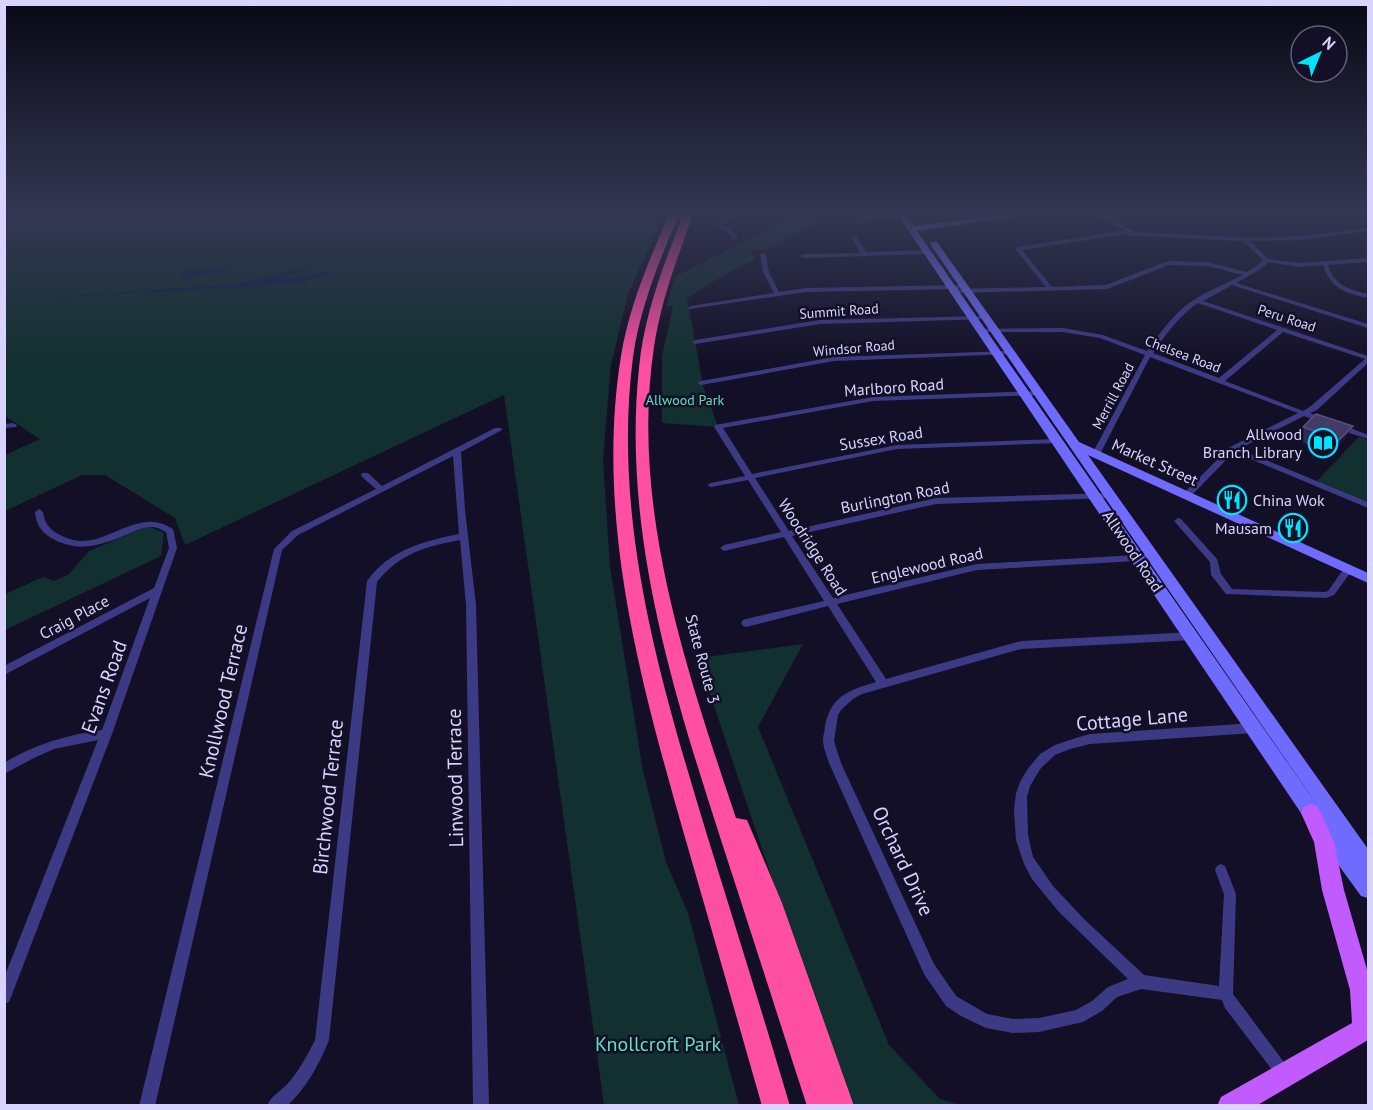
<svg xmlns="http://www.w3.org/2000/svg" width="1373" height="1110" font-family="'PT Sans',sans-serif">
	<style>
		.green { fill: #12302f }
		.water { fill: #0c2248 }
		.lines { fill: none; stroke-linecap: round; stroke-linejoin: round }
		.street { fill: #3d3a85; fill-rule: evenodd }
		.secondary { fill: #6f6bff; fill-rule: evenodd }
		.primary { fill: #c25bff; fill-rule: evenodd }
		.highway { fill: #ff4fa3; fill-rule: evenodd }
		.wall { fill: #312854 }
		.shaded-wall { fill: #1d163a }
		.building { fill: #433a66; stroke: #5a527e; stroke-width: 1.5 }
		.labels { text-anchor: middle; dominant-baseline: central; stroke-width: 5; stroke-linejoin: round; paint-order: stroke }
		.far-street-label { font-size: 14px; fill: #d9d4ff; stroke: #130f26 }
		.far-park-label { font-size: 14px; fill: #5fe0c0; stroke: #130f26 }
		.street-label { font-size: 16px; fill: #d9d4ff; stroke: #130f26 }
		.poi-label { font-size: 16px; fill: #d9d4ff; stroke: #130f26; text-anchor: end }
		.near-street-label { font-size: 20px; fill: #d9d4ff; stroke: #130f26 }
		.near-park-label { font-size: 20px; fill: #5fe0c0; stroke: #130f26 }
	</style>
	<rect width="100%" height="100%" fill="#130f26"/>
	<g class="green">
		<polygon points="5,212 665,212 628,294 611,365 603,459 610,567 643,771 666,862 688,913 739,1105 604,1105 504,395 185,545 175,518 105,475 82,475 5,511 5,455 40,439 5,416"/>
		<polygon points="803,212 838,212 767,250 757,249 750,252 756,259 724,275 687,298 703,385 718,427 662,423 662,356 673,306 666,306 676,276"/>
		<polygon points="1359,437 1368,440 1368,502 1317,481"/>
		<polygon points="148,526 164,533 161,556 5,630 5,594 43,577 54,581 69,574 89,551"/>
		<polygon points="803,644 758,727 889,1045 940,1099 959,1105 852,1105 794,944 698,658"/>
	</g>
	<g class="water">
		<path d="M221 267 230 269C220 277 212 272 201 275 192 277 187 282 179 276L187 270 204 271Z"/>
		<polygon points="303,267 309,269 279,279 295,278 328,271 331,274 303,282 267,286 13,300 237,284"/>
	</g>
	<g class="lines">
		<g class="street">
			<polygon points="736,212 743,212 723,224 737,235 737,238 734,240 731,238 731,236 717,224"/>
			<path d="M1092 212H1099L1135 232 1255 238 1301 236 1368 228V231L1301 240 1250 241 1268 259 1299 263 1368 258V262L1328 265C1336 287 1347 288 1368 294V298C1345 293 1331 289 1323 265L1299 267 1269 262 1259 270 1236 283 1368 324V328L1232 285 1203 301 1368 356V363L1317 410 1310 413 1327 419V423H1321L1304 416 1239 449 1368 502V508L1234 452 1190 497H1184L1183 495 1184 493 1230 447 1298 413 1150 357 1100 454 1096 456H1093L1092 454 1145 355 1100 338 1063 332H981L979 331V329L1063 328 1103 335 1147 351C1158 336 1169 320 1184 307 1201 293 1223 285 1243 275L1208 266 1169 265 1107 289 955 293 952 291 955 289 1046 287 1015 249 1018 247 1120 231 1128 232ZM1120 235 1243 241 1262 259 1263 261 1247 272 1208 262 1168 261 1106 285 1052 287 1022 250ZM1198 303 1277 330 1219 378 1153 353C1166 334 1179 316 1198 303ZM1283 332 1365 359 1311 406 1303 411 1225 381Z"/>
			<polygon points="903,215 905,216 905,218 868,220 858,224 855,222 867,216"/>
			<polygon points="855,236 858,238 866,252 928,250 931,252 928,254 803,258 800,256 803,254 860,253 852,238"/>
			<polygon points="763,253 766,255 769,272 779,292 806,288 958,285 961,287 958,289 806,292 689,309 688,308 691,306 774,293 763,272 760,255"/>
			<polygon points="985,316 988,318 987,319 820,324 695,344 692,342 695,340 820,320"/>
			<polygon points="1010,351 1013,353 1012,354 834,361 701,385 697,383 701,381 834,357"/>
			<path d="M1039 391H1042V395L873 401 723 428 752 474 897 445 1057 439 1061 441 1057 443 897 449 755 478 789 531 936 498 1114 493 1115 495 1114 497 1111 498 936 504 792 536 833 598 977 564 1155 554 1160 557 1155 560 977 570 837 604 886 679 1021 641 1192 632 1196 633 1197 636 1196 639 1192 640 1021 649 862 694 853 699 841 710 838 715 834 741 841 763 934 964 956 996 987 1014 1013 1019 1039 1018 1076 1010 1092 1001 1108 987 1128 979 1058 911 1032 879 1024 864 1016 840 1014 810 1016 793 1021 780 1027 770 1040 754 1055 745 1079 737 1090 734 1254 723 1258 725 1260 728 1258 731 1254 733 1090 744 1070 749 1055 755 1041 768 1030 786 1027 797 1028 835 1033 857 1053 886 1084 919 1144 975 1219 986 1224 894 1215 870 1217 866 1221 864 1225 866 1236 894 1233 994 1289 1069 1292 1074 1289 1079 1284 1082 1279 1079 1225 1008 1222 1000 1141 989 1117 997 1102 1011 1083 1022 1039 1032 1013 1033 986 1028 961 1016 946 1006 924 974 829 763C827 756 823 747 823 740 823 735 825 730 825 726 831 696 849 690 876 682L828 606 746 627 743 626 741 623 743 620 746 619 824 601 784 537 724 551 720 548 724 545 781 532 748 480 711 487 707 485 711 483 745 476 714 427 715 425 873 397Z"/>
			<polygon points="13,423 17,425 16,427 4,428 4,424"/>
			<polygon points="1337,425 1343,425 1368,435 1368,439 1337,429"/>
			<path d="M495 428H501L502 430 461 452 465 510 476 605 489 1106H473L466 605 460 540C426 546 399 554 377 582L329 1040C319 1065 307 1087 287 1106H267C270 1096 283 1090 290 1081 300 1069 308 1054 315 1040L367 581C389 550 424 541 459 534L453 456 298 535 282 550 155 1106H139L274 549 292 531 376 489 362 477 361 475 362 473H368L382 486Z"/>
			<path d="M39 509 43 512C45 525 51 531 62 536 93 552 116 525 147 522 157 521 164 524 173 529L177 548 112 734 11 997 9 1002 4 1004V978L98 740 54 749 34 758 4 774V763C35 744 67 735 102 730L150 598 4 675V666L154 588 169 548 166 532C163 531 161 529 158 528 149 525 139 529 131 533 105 543 83 554 55 540 43 534 36 526 35 512Z"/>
			<polygon points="1178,518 1181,519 1217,559 1221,574 1232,589 1325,592 1328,591 1345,567 1351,567 1353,569 1334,595 1326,598 1226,594 1211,575 1210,562 1174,521"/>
		</g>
		<polygon class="secondary" points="896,212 904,212 914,226 1024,212 1045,212 917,231 1324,815 930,244 931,242 937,242 1079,442 1368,573 1368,583 1088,455 1368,849 1368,898 1361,896 1305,819"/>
		<polygon class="primary" points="1311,804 1318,807 1334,842 1344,890 1368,973 1368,1040 1256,1106 1217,1106 1221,1097 1352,1023 1350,990 1322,890 1314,842 1301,813 1304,807"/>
		<g class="highway">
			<path d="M670 212H680C660 259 640 307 633 357 612 521 660 680 707 835 735 925 763 1015 790 1106H762C736 1015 710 924 684 834 640 680 595 518 621 356 629 306 650 258 670 212Z"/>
			<path d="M684 212H694C678 256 661 300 654 347 630 506 686 669 736 818L747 820 782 903 854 1106H807C778 1017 750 929 721 840 672 688 622 530 639 368 644 313 665 262 684 212Z"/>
		</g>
	</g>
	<polygon class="wall" points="1303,427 1345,439 1329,455 1319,451 1320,449 1296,440"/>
	<polygon class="shaded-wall" points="1353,426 1345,439 1329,455 1337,442"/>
	<polygon class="building" points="1316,414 1353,426 1337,442 1326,438 1328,436 1303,427"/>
	<linearGradient id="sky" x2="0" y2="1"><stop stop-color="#0a0815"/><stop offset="0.58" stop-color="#333752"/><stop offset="1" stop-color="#333752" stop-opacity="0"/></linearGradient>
	<rect width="1373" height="367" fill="url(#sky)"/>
	<defs>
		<g id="library-ring" transform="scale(1.5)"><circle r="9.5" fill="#130f26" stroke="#00e5ff" stroke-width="1.5"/><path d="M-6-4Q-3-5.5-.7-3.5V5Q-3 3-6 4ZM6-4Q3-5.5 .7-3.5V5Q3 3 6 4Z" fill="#00e5ff"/></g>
		<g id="restaurant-ring" transform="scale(1.5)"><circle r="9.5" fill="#130f26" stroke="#00e5ff" stroke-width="1.5"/><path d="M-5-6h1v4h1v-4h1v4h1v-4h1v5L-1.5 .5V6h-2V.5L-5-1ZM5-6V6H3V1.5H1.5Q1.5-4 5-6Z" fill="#00e5ff"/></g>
	</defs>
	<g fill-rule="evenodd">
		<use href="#library-ring" x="1323" y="443"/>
		<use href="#restaurant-ring" x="1232" y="500"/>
		<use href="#restaurant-ring" x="1293" y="528"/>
	</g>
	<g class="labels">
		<g class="far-street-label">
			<text transform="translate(839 311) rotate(-4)">Summit Road</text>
			<text transform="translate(1287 318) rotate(18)">Peru Road</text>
			<text transform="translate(854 348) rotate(-5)">Windsor Road</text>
			<text transform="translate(1183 354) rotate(21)">Chelsea Road</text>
			<text transform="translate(1113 396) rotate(-62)">Merrill Road</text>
		</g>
		<g class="far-park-label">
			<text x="685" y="400">Allwood Park</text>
		</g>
		<g class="street-label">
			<text transform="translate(894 387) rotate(-4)">Marlboro Road</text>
			<text transform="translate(881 438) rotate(-9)">Sussex Road</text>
			<text transform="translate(1155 462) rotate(24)">Market Street</text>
			<text transform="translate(895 497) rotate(-11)">Burlington Road</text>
			<text transform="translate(813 547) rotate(57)">Woodridge Road</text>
			<text transform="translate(1133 551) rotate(56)">Allwood Road</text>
			<text transform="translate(927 565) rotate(-13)">Englewood Road</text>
			<text transform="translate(74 617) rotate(-28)">Craig Place</text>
			<text transform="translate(703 659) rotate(75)">State Route 3</text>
		</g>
		<g class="poi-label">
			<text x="1302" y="434">Allwood<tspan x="1302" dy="18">Branch Library</tspan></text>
			<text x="1253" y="500" text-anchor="start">China Wok</text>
			<text x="1272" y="528">Mausam</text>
		</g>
		<g class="near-street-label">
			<text transform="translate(104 687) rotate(-70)">Evans Road</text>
			<text transform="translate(223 701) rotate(-77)">Knollwood Terrace</text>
			<text transform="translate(1132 719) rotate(-5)">Cottage Lane</text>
			<text transform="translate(455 778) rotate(-91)">Linwood Terrace</text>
			<text transform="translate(328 797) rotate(-84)">Birchwood Terrace</text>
			<text transform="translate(903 861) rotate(65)">Orchard Drive</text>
		</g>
		<g class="near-park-label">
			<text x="658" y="1044">Knollcroft Park</text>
		</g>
	</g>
	<rect width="1373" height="1110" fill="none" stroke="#d9d4ff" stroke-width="12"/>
	<g transform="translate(1319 54) rotate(43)"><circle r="28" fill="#130f26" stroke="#625e7d" stroke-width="1.5"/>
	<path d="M0-4.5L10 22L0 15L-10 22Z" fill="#00e5ff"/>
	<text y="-9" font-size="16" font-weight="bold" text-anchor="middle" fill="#d9d4ff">N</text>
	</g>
</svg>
